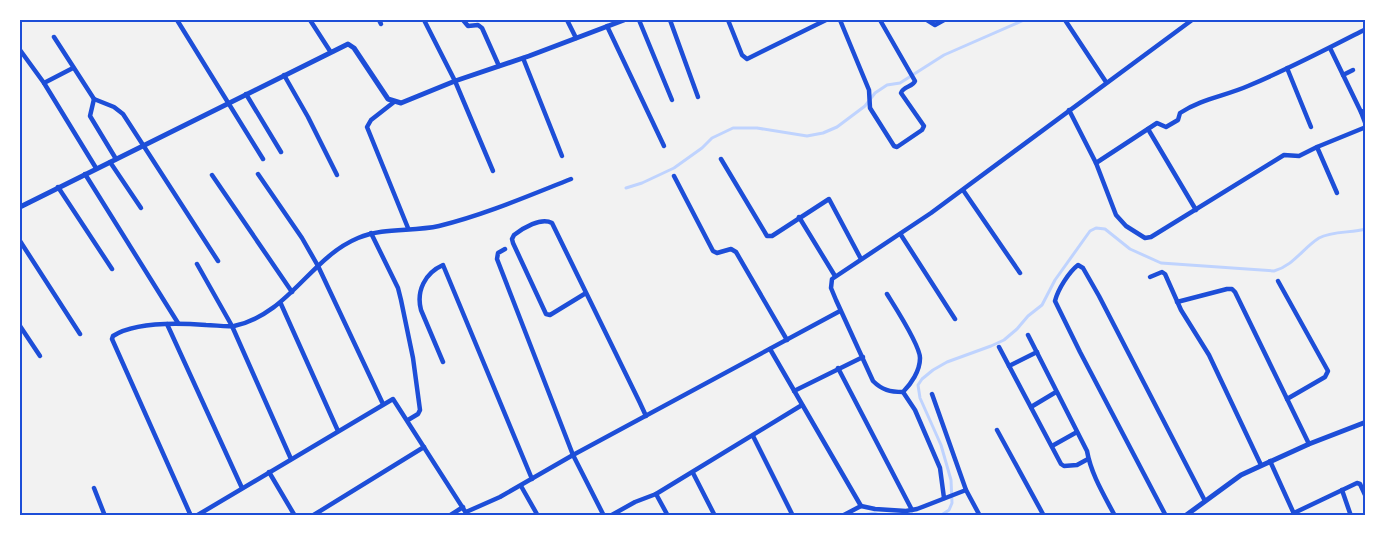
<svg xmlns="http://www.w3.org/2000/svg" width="1385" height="535" font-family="Ubuntu,sans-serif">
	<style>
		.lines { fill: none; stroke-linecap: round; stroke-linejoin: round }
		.stream { stroke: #bfd3fe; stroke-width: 3 }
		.minor { stroke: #1d4ed8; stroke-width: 4.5 }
		.tertiary { stroke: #1d4ed8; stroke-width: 5 }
		.neatline { fill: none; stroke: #1d4ed8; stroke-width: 2 }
	</style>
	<rect width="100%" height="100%" fill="#f2f2f2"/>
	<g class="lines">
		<g class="stream">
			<polyline points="626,188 642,183 674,168 702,148 712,138 733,128 757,128 807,136 823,133 837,127 865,106 875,93 887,85 900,83 944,55 1024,20"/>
			<polyline points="859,516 874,513 881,516"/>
			<path d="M940 516 949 510 952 503 951 480 941 445 920 398 918 385 922 379 933 370 947 362 991 346 1004 340 1017 329 1028 316 1042 305 1055 280 1090 231 1096 228 1105 229 1130 249 1161 263 1274 271C1293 266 1303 248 1319 238 1332 231 1351 233 1366 229"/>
		</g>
		<g class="minor">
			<polyline points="177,20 263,159"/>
			<polyline points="310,20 330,51"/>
			<polyline points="379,20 381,24"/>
			<polyline points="424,20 455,81 493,171"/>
			<polyline points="463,20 468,26 478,25 482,28 499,66"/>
			<polyline points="567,20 576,38"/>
			<polyline points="639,20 672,100"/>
			<polyline points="670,20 698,97"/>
			<polyline points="728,20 742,55 747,59 826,20"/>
			<path d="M840 20 869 90 870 108 894 146 897 147 922 130 924 126 901 93C903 86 913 87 915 81L880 20"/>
			<polyline points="927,20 935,25 944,20"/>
			<polyline points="1065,20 1106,82"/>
			<polyline points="607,26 664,146"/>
			<polyline points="54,37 94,99 114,107 123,114 218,261"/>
			<polyline points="1330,48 1361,112"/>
			<polyline points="20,50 44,83 96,168"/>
			<polyline points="523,58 562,156"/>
			<polyline points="1287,68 1311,127"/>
			<polyline points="284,75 308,117 337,175"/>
			<polyline points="1343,75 1353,70"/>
			<polyline points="44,83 73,68"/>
			<polyline points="246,94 281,152"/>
			<polyline points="94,99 90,116 116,159"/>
			<polyline points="394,102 371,120 367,127 408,228"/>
			<polyline points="1069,110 1096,163 1116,215 1126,226 1145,238 1151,237 1284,155 1299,156 1317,147"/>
			<polyline points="1366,110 1361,112 1366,125"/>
			<polyline points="1148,129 1196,210"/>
			<polyline points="721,159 767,236 772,236 829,199 861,259"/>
			<polyline points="110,162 141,208"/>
			<path d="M1096 163 1157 123 1166 127 1178 120 1180 113C1201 99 1225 96 1248 86 1289 69 1327 49 1366 29"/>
			<polyline points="85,174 178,323"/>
			<polyline points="258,174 302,238 318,266 383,404"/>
			<polyline points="212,175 292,292"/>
			<polyline points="674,176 713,251 717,253 731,249 736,252 787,340"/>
			<polyline points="58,187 112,269"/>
			<polyline points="963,190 1020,273"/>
			<polyline points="1337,193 1317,147 1366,127"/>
			<polyline points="799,217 835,276"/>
			<polyline points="371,233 398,288 401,300 413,358 420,410 418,414 408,420"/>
			<polyline points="901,235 955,319"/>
			<polyline points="20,241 80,334"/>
			<polyline points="505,249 498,253 497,259 573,455 604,516"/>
			<polyline points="197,264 232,326 291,459"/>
			<polyline points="1150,277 1162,272 1165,274 1181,310 1209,355 1261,465"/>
			<polyline points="1278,281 1328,371 1325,377 1287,399"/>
			<path d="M586 293 550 315 546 314 513 243 512 239 514 235C523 228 541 217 552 223L640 403 646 416"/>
			<path d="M887 294C895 307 920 345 920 358 920 371 911 384 903 392 890 392 882 390 873 381L836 300 831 288 832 279 931 213 1192 20"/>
			<polyline points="1177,302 1227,289 1232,289 1235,292 1309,444"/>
			<polyline points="281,304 338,431"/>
			<polyline points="167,324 242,488"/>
			<polyline points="20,326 40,356"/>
			<path d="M1028 335 1087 451C1091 474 1104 495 1115 516"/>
			<polyline points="999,347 1061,464 1064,466 1077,465 1088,459"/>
			<polyline points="770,349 861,506"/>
			<path d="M443 362 421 310C416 291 425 273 443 265L532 479"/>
			<polyline points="1009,366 1037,352"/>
			<polyline points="838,368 912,510"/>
			<polyline points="794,391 863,357"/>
			<polyline points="903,392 915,410 940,468 944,498"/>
			<polyline points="932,394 966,490 980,516"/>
			<polyline points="1031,407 1056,392"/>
			<polyline points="997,430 1044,516"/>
			<polyline points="753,436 793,516"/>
			<polyline points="1052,446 1077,432"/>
			<polyline points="1270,461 1295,516"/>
			<polyline points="269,472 295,516"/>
			<polyline points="693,473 715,516"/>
			<polyline points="521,486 538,516"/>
			<polyline points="94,488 105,516"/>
			<polyline points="1342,490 1351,516"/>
			<polyline points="656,494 668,516"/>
			<polyline points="466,512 500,497 573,455 840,311"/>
			<polyline points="1294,513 1357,483 1360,484 1366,497"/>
			<path d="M191 516 112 339 113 336C136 321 180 323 206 325 215 325 225 327 234 326 289 314 310 258 358 238 384 227 412 232 439 226 484 215 528 196 571 179"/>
			<polyline points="196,516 393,399 468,516"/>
			<polyline points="312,516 424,447"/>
			<polyline points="449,516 463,507"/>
			<polyline points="610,516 635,502 656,494 802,405"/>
			<polyline points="842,516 861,506 875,509 906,511 917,509 966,490"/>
			<path d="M1166 516 1080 352 1055 301C1058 289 1069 272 1078 265L1083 268 1099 296 1205 501"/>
		</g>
		<g class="tertiary">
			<polyline points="20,207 348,44 354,48 388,99 401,103 455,81 529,56 624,20"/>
			<polyline points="1185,516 1241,475 1309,444 1366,422"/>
		</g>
	</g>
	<rect width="1385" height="535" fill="none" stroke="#ffffff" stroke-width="42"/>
	<rect x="21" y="21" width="1343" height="493" class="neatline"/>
</svg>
